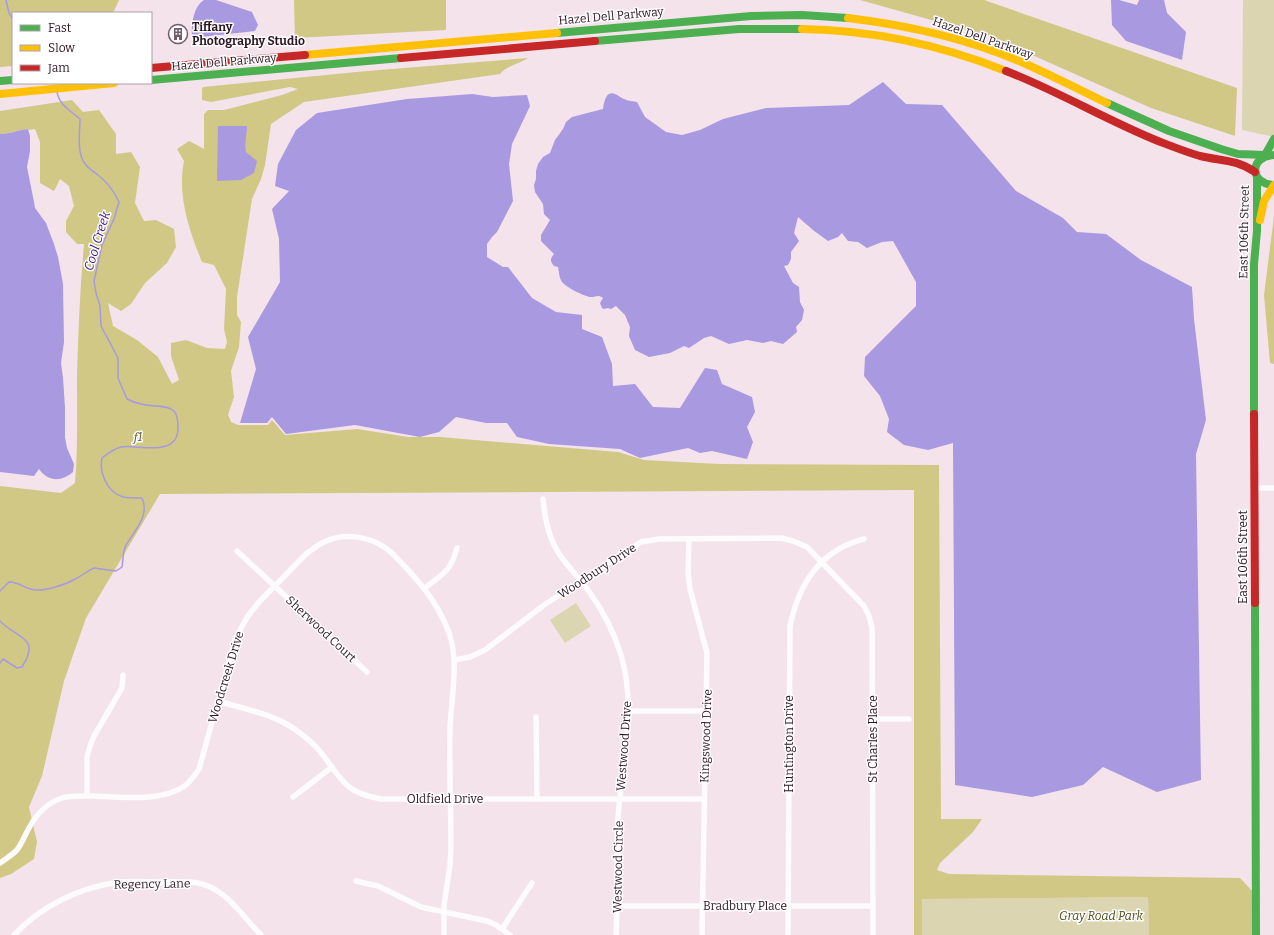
<svg xmlns="http://www.w3.org/2000/svg" width="1274" height="935" font-family="Bitter,serif">
	<style>
		.green { fill: #dcd5b2 }
		.forest { fill: #d1c885 }
		.water { fill: #a899e0 }
		.lines { fill: none; stroke-linecap: round; stroke-linejoin: round }
		.stream { stroke: #a899e0; stroke-width: 1.5 }
		.street { stroke: #fdfbfc; stroke-width: 5.5 }
		.fast { stroke: #4caf50; stroke-width: 8 }
		.slow { stroke: #ffc107; stroke-width: 8 }
		.jam { stroke: #c62828; stroke-width: 8 }
		.labels { text-anchor: middle; dominant-baseline: central; stroke-width: 3; stroke-linejoin: round; paint-order: stroke }
		.street-label { font-size: 12px; fill: #2e1522; stroke: #fff }
		.poi-label { font-size: 12px; font-weight: bold; fill: #2e1522; stroke: #fff; text-anchor: start }
		.park-label { font-size: 12px; font-style: italic; fill: #4f4f1e; stroke: #fff }
		.water-label { font-size: 13px; font-style: italic; fill: #3d178c; stroke: #fff }
	</style>
	<rect width="100%" height="100%" fill="#f4e3eb"/>
	<g class="green">
		<polygon points="1243,0 1274,0 1274,137 1242,130"/>
		<polygon points="576,603 591,626 565,643 550,620"/>
		<polygon points="1148,897 1149,935 922,935 922,899"/>
	</g>
	<g class="forest">
		<polygon points="0,0 119,0 113,13 13,13 13,66 0,67"/>
		<polygon points="294,0 446,0 446,30 295,38"/>
		<polygon points="860,0 984,0 1237,88 1235,136 1151,108 992,37"/>
		<path d="M528 58C519 64 506 66 500 74L304 102 271 124 265 165 261 179 252 199 237 297V315L241 322 239 347 231 371 234 397 228 415 231 422 238 425H268L272 420 285 435 357 429 408 437H440L618 452 644 460 719 464 939 465 941 819H982L973 832 940 863 937 870 949 874 1240 878 1254 893 1255 935H1149L1148 897 922 899V935H914V490L160 494 86 618 64 681 42 776 29 807 37 842 34 859 11 874 0 878V486L61 493 75 483C78 448 77 414 77 379 78 334 80 289 84 244H77L66 232V221L74 206 69 186 60 179 54 191 40 183V142L35 129 29 130 28 129C18 130 10 134 0 134V111L72 100 83 112 99 110 116 134V154L131 152 140 167 135 203 144 221 156 220 174 229 176 247 167 263 145 283 131 304 121 311 108 303 113 326 137 340 158 357 172 384 179 380 171 356V343L186 340 207 348 225 349 227 342 224 329 226 289 214 265 202 262C189 230 177 195 184 161L177 149 189 141 204 149V114L208 110H224L282 95 298 89 290 87 211 102 202 100V89L203 87 367 71Z"/>
		<polygon points="1274,216 1274,364 1270,363 1264,295"/>
	</g>
	<g class="water">
		<path d="M204 0H216L252 12 258 25 255 31 192 38C191 25 193 7 204 0Z"/>
		<polygon points="1111,0 1119,0 1137,5 1139,0 1164,0 1167,13 1186,32 1182,60 1126,41 1112,25"/>
		<path d="M883 82 906 104 942 105 1016 191 1063 218 1077 232 1106 234 1141 260 1192 287 1194 319 1206 420 1196 454 1201 780 1157 792 1103 767 1083 785 1032 797 955 785 953 443 928 450 904 445 887 432 889 419 880 396 864 376 865 357 916 306V282L893 241 882 242 867 248 858 242 848 241 842 233 838 237 828 241 813 230 798 217 794 233 799 241 791 252V259L788 265 784 266 793 283 799 287 800 302 804 310 802 320 796 327 797 332 783 344 771 341 763 343 747 340 729 344 711 336 704 338 689 348 684 346 670 353 649 357 635 350 629 336 630 327 625 315 616 306 611 309 608 308 604 309 602 308 600 303 603 298C598 294 596 297 591 297 585 297 566 287 562 282 559 278 559 271 558 267L554 266C550 261 550 259 554 254L541 241V235L550 220 544 214 543 204 535 192 534 185 536 179V171L538 164 543 157 550 153 555 140 563 129 566 122 572 117 603 109C604 102 606 90 615 94 618 95 621 98 624 99 628 101 633 101 637 102L645 117 666 132 682 135 700 130 723 119 766 108 849 105Z"/>
		<polygon points="472,94 493,97 527,95 530,106 512,144 509,164 513,201 497,232 492,237 487,244 487,257 503,267 508,267 532,298 556,312 582,315 582,329 602,337 612,364 613,386 635,384 653,407 680,408 705,368 717,370 722,384 752,397 755,412 747,427 753,442 747,459 712,451 700,453 688,448 640,458 620,449 549,444 517,437 507,423 486,423 456,417 439,432 420,437 355,425 286,434 272,417 267,423 240,423 256,369 248,337 280,282 279,239 272,209 289,191 275,186 278,164 296,130 317,113 407,99"/>
		<path d="M218 126H247C247 135 244 143 246 152L257 161 254 173 241 180 217 181Z"/>
		<path d="M28 129 30 136V151L27 167 34 202 35 208 46 223 54 244 58 257 63 284 64 342 61 363 63 378 65 408V437L67 448 74 464 73 472C62 482 48 482 39 469L34 476 0 472V134C10 134 18 130 28 129Z"/>
	</g>
	<g class="lines">
		<g class="stream">
			<polyline points="6,0 9,13 13,20"/>
			<path d="M0 591 9 582C20 582 26 590 36 590 46 591 67 584 75 579 82 576 87 571 94 568L116 571 122 567C123 560 123 550 126 545 135 530 150 516 142 498 136 498 128 498 123 497 107 492 99 473 102 458 107 454 113 449 121 447 137 444 177 458 178 429 178 424 178 415 174 411 167 404 150 407 141 404 136 403 131 401 127 399L118 378V358L101 326 100 306 96 293 94 281 102 245 114 219 119 202C114 191 107 182 98 175 94 172 89 169 86 165 76 154 80 132 80 119 71 111 59 105 57 92"/>
			<path d="M0 621C15 638 42 636 22 667L17 668 3 659 0 663"/>
		</g>
		<g class="street">
			<polyline points="1255,488 1274,488"/>
			<path d="M543 499C545 520 549 541 562 558 571 570 582 581 590 593 604 612 614 633 621 655 637 708 622 764 618 817 615 856 618 896 616 935"/>
			<polyline points="689,539 688,573 690,589 707,653 702,935"/>
			<polyline points="237,551 367,672"/>
			<path d="M425 588C443 573 450 573 457 548"/>
			<polyline points="454,660 470,657 485,650 544,605 641,542 659,539 781,538 793,541 807,547 864,606 869,616 872,628 873,935"/>
			<path d="M218 701C247 710 276 714 300 733 308 739 316 746 322 754 331 765 338 778 349 787 358 794 370 797 381 799H704"/>
			<polyline points="628,711 707,711"/>
			<polyline points="536,717 537,799"/>
			<polyline points="873,719 909,719"/>
			<polyline points="87,796 87,757 90,746 94,736 122,688 123,675"/>
			<polyline points="293,797 332,767"/>
			<path d="M0 863C6 859 12 855 17 850 22 843 25 835 29 828 36 815 47 803 62 798 71 795 83 796 93 796 119 797 161 802 183 787 190 783 194 776 199 769L235 640 241 628 248 616 259 602 306 554C312 550 317 545 324 542 346 531 376 537 394 555 417 579 435 598 448 630 460 661 451 697 450 729 449 768 451 808 451 847L450 865 444 905V935"/>
			<polyline points="356,881 378,886 421,907 487,921 496,925 510,935"/>
			<polyline points="617,906 873,906"/>
			<polyline points="502,929 532,883"/>
			<path d="M14 935C41 906 80 887 120 882 134 881 149 882 163 882 178 882 194 880 208 886 230 895 244 918 261 935"/>
			<path d="M788 935 790 626C799 583 820 550 864 539"/>
		</g>
		<g class="fast">
			<polyline points="557,33 751,16 802,15 848,18"/>
			<polyline points="595,41 739,29 802,29"/>
			<polyline points="151,80 401,58"/>
			<polyline points="0,81 13,80"/>
			<polyline points="1107,103 1169,131 1221,149 1238,154 1265,155 1274,139"/>
			<path d="M1274 155C1249 156 1249 184 1274 185"/>
			<polyline points="1254,414 1254,264 1257,231 1257,178"/>
			<polyline points="1255,603 1256,935"/>
		</g>
		<g class="slow">
			<path d="M848 18C906 25 965 38 1019 61 1049 74 1078 89 1107 103"/>
			<path d="M802 29C872 30 941 45 1006 71"/>
			<polyline points="305,55 557,33"/>
			<polyline points="0,94 114,83"/>
			<polyline points="1260,220 1264,201 1274,185"/>
		</g>
		<g class="jam">
			<polyline points="401,58 595,41"/>
			<polyline points="151,68 305,55"/>
			<path d="M1006 71C1058 91 1106 120 1158 141 1171 146 1186 152 1200 156 1221 161 1236 159 1255 172"/>
			<polyline points="1254,414 1255,603"/>
		</g>
	</g>
	<defs>
		<g id="building-ring" transform="scale(1)"><circle r="9.5" fill="#fff" stroke="#735d68" stroke-width="1.5"/><path d="M-4-6H4V6H1V3H-1V6H-4ZM-2.5-4.3h1.7v1.8h-1.7ZM.8-4.3h1.7v1.8H.8ZM-2.5-1h1.7V.8h-1.7ZM.8-1h1.7V.8H.8Z" fill="#735d68"/></g>
	</defs>
	<g fill-rule="evenodd">
		<use href="#building-ring" x="178" y="34"/>
	</g>
	<g class="labels">
		<g class="street-label">
			<text transform="translate(611 16) rotate(-5)">Hazel Dell Parkway</text>
			<text transform="translate(983 38) rotate(19)">Hazel Dell Parkway</text>
			<text transform="translate(224 62) rotate(-5)">Hazel Dell Parkway</text>
			<text transform="translate(1244 232) rotate(-89)">East 106th Street</text>
			<text transform="translate(1243 557) rotate(-90)">East 106th Street</text>
			<text transform="translate(597 571) rotate(-33)">Woodbury Drive</text>
			<text transform="translate(321 629) rotate(43)">Sherwood Court</text>
			<text transform="translate(226 677) rotate(-73)">Woodcreek Drive</text>
			<text transform="translate(706 736) rotate(-88)">Kingswood Drive</text>
			<text transform="translate(873 739) rotate(-90)">St Charles Place</text>
			<text transform="translate(789 744) rotate(-90)">Huntington Drive</text>
			<text transform="translate(624 746) rotate(-86)">Westwood Drive</text>
			<text x="445" y="799">Oldfield Drive</text>
			<text transform="translate(618 867) rotate(-89)">Westwood Circle</text>
			<text transform="translate(152 884) rotate(-1)">Regency Lane</text>
			<text x="745" y="906">Bradbury Place</text>
		</g>
		<g class="poi-label">
			<text x="192" y="27">Tiffany<tspan x="192" dy="14">Photography Studio</tspan></text>
		</g>
		<g class="park-label">
			<text x="138" y="437">f1</text>
			<text x="1101" y="916">Gray Road Park</text>
		</g>
		<g class="water-label">
			<text transform="translate(97 241) rotate(-73)">Cool Creek</text>
		</g>
	</g>
	<rect x="12" y="12" width="140" height="72" fill="#ffffff" stroke="#aba1a7"/>
	<rect x="20" y="25" width="20" height="6" fill="#4caf50" stroke="#aba1a7"/>
	<text x="48" y="32" font-size="12" fill="#2e1522">Fast</text>
	<rect x="20" y="45" width="20" height="6" fill="#ffc107" stroke="#aba1a7"/>
	<text x="48" y="52" font-size="12" fill="#2e1522">Slow</text>
	<rect x="20" y="65" width="20" height="6" fill="#c62828" stroke="#aba1a7"/>
	<text x="48" y="72" font-size="12" fill="#2e1522">Jam</text>
</svg>
